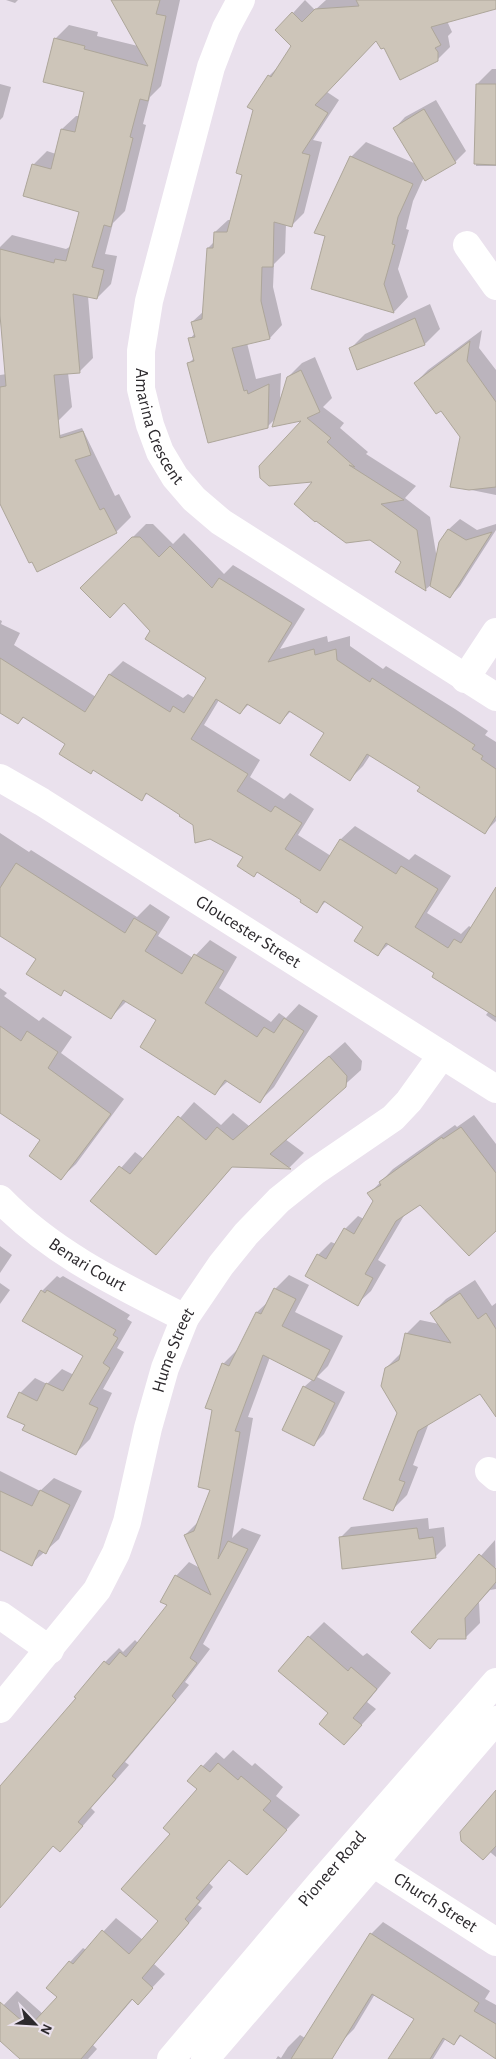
<svg xmlns="http://www.w3.org/2000/svg" width="496" height="2059" font-family="'Alegreya Sans',sans-serif">
	<style>
		.shadow { fill: #0003 }
		.building { fill: #cdc5b9; stroke: #ada69a }
		.lines { fill: none; stroke-linecap: round; stroke-linejoin: round }
		.minor { stroke: #fff; stroke-width: 28 }
		.tertiary { stroke: #fff; stroke-width: 28 }
		.secondary { stroke: #fff; stroke-width: 28 }
		.labels { text-anchor: middle; dominant-baseline: central; stroke-width: 4; stroke-linejoin: round; paint-order: stroke }
		.street-label { font-size: 18px; fill: #2c292d; stroke: #eae1ed }
	</style>
	<rect width="100%" height="100%" fill="#eae1ed"/>
	<g class="shadow">
		<polygon points="6,0 18,0 15,3"/>
		<polygon points="112,0 180,0 161,86 150,97 143,124 146,125 125,211 113,223 105,254 117,256 111,284 97,298 88,296 93,358 79,372 68,373 72,407 58,421 0,427 0,375 7,374 0,301 0,247 12,235 66,249 71,246 81,211 33,165 47,151 56,154 62,129 76,116 80,116 86,91 55,39 69,25 98,32 97,36 138,46"/>
		<polygon points="305,0 315,10 326,0 496,0 496,4 447,21 452,32 448,36 450,47 437,60 384,46 377,39 327,92 339,100 313,140 322,142 304,213 291,226 286,224 285,253 274,264 273,287 282,325 270,338 247,343 256,379 281,373 280,399 288,377 302,363 315,357 332,398 323,407 344,423 340,428 368,452 366,454 416,486 405,498 430,517 437,559 440,543 449,529 460,519 477,530 496,524 496,530 460,586 450,597 431,585 426,589 397,571 403,562 304,418 276,418 267,427 189,363 194,358 190,339 195,333 192,322 204,311 208,248 215,241 215,232 228,220 232,220 269,76 281,64 293,46 293,13"/>
		<polygon points="492,69 496,69 496,166 476,166 477,84"/>
		<polygon points="0,84 11,87 3,117 0,120"/>
		<polygon points="436,100 466,151 455,162 425,180 424,177 413,201 406,229 409,230 398,269 408,297 394,312 312,288 351,157 366,142 416,164 395,128 405,117"/>
		<polygon points="430,304 440,329 425,344 358,369 350,349 365,334"/>
		<polygon points="482,330 479,348 496,370 496,495 452,486 462,437 441,409 415,383 428,370"/>
		<polygon points="82,428 115,496 119,494 131,517 116,532 0,505 0,454"/>
		<polygon points="146,524 153,524 173,544 184,533 224,574 233,565 305,609 280,649 327,636 328,642 350,636 350,646 383,669 386,666 455,709 488,731 485,735 496,742 496,821 485,832 422,786 371,754 363,766 350,779 326,732 291,711 280,722 249,704 240,713 219,700 204,725 260,760 250,777 284,799 290,793 314,809 298,835 331,856 341,839 355,826 409,860 415,854 451,876 427,913 461,934 469,926 472,928 496,893 496,1022 486,1015 489,1011 436,973 389,944 378,954 365,926 326,901 317,911 244,857 148,793 141,799 94,769 90,773 67,744 24,717 18,723 0,711 0,620 2,621 1,624 20,633 14,645 96,697 110,674 123,661 183,698 188,694 195,698 208,677 151,631 124,602 82,588"/>
		<polygon points="0,833 29,852 31,850 137,917 150,904 170,917 158,936 193,958 210,940 237,957 219,988 271,1022 279,1013 286,1018 299,1004 318,1016 274,1087 260,1101 228,1081 215,1093 158,1020 127,1001 111,1017 65,989 61,994 37,958 0,935"/>
		<polygon points="0,988 7,993 4,996 39,1021 43,1017 72,1037 61,1053 124,1099 76,1164 61,1178 42,1140 0,1111"/>
		<polygon points="345,1042 362,1061 361,1070 285,1139 304,1153 290,1167 234,1165 156,1253 92,1201 135,1152 144,1159 194,1102 221,1125 233,1113 249,1126"/>
		<polygon points="474,1115 496,1144 496,1229 420,1203 405,1214 378,1260 386,1265 371,1291 357,1304 318,1255 331,1242 336,1244 345,1229 358,1216 364,1219 375,1201 369,1194 393,1169 455,1125 457,1127"/>
		<polygon points="0,1246 12,1255 0,1273"/>
		<polygon points="289,1275 309,1285 295,1312 343,1336 328,1366 317,1377 345,1392 324,1434 314,1444 304,1387 313,1379 270,1357 248,1417 253,1418 232,1538 242,1528 261,1535 203,1644 210,1649 185,1682 189,1685 125,1762 129,1765 91,1808 95,1812 73,1837 54,1845 7,1898 0,1893 0,1789 78,1698 76,1696 105,1662 119,1648 123,1652 135,1640 138,1643 169,1605 176,1576 189,1562 200,1568 185,1535 199,1521 212,1489 223,1364 237,1350 238,1351 257,1312 269,1301 275,1289"/>
		<polygon points="57,1276 60,1278 63,1276 130,1315 127,1319 132,1322 117,1348 124,1352 103,1389 112,1393 90,1439 75,1454 26,1424 20,1393 35,1378 47,1384 62,1369 74,1375 84,1356 42,1291"/>
		<polygon points="475,1280 492,1306 496,1303 496,1396 480,1392 429,1423 413,1465 418,1467 407,1495 393,1509 398,1413 386,1368 401,1353 406,1334 420,1320 439,1324 432,1313 446,1299"/>
		<polygon points="0,1283 10,1290 0,1304"/>
		<polygon points="0,1471 40,1491 54,1478 82,1491 59,1539 31,1564 0,1539"/>
		<polygon points="428,1518 429,1529 444,1527 446,1546 435,1557 340,1538 351,1527"/>
		<polygon points="495,1540 496,1589 490,1590 479,1602 480,1623 465,1638 439,1638 430,1647 413,1632"/>
		<polygon points="324,1622 363,1656 367,1653 391,1673 367,1702 376,1709 344,1744 330,1713 309,1637"/>
		<polygon points="233,1750 252,1766 255,1763 283,1787 276,1796 300,1815 247,1873 230,1859 209,1883 213,1887 198,1905 202,1908 154,1964 165,1974 138,2003 133,1999 93,2045 97,2049 88,2059 22,2059 0,2040 0,2009 17,1991 43,2014 58,1997 70,1962 83,1948 86,1950 116,1918 143,1940 159,1921 172,1834 198,1789 189,1781 216,1752 224,1759"/>
		<polygon points="496,1791 496,1857 490,1852"/>
		<polygon points="383,1922 490,1991 485,1999 496,2005 496,2058 462,2035 454,2043 446,2038 433,2059 390,2059 416,2018 375,1994 354,2029 342,2041 371,1934"/>
		<polygon points="300,2035 320,2047 313,2059 276,2059 278,2056 281,2058 288,2047"/>
	</g>
	<g class="building">
		<polygon points="111,0 160,0 156,14 166,16 148,101 140,99 130,137 133,138 111,227 104,225 92,267 104,270 97,299 73,294 80,373 54,375 60,438 83,431 91,455 75,460 100,510 104,508 117,533 37,572 32,562 29,563 0,504 0,387 6,386 0,315 0,249 54,263 55,259 66,261 79,212 23,196 32,164 51,169 61,129 75,132 84,92 43,82 54,38 85,46 84,49 148,66"/>
		<polygon points="356,0 496,0 496,9 431,27 441,45 435,48 438,52 438,61 400,80 384,48 381,49 376,41 315,105 328,113 302,153 310,155 292,227 274,222 273,267 262,267 261,301 270,339 232,348 244,391 247,390 248,394 269,384 268,428 208,443 187,363 194,361 188,338 195,337 191,322 202,319 207,248 213,248 214,232 227,232 242,175 236,173 253,110 247,107 268,75 271,77 291,46 275,30 292,12 302,22 315,9 359,6"/>
		<polygon points="476,84 496,84 496,165 474,164"/>
		<polygon points="424,109 456,163 425,181 393,128"/>
		<polygon points="350,156 413,184 398,217 392,244 395,245 384,284 394,313 311,289 325,236 314,233"/>
		<polygon points="415,318 425,345 357,370 349,348"/>
		<polygon points="470,341 467,361 496,402 496,487 469,490 450,487 460,437 441,411 436,414 414,383"/>
		<polygon points="301,370 320,412 307,418 331,438 327,442 355,467 349,465 404,500 381,504 417,530 426,591 395,572 401,562 370,540 346,543 316,521 315,522 294,504 312,482 269,486 260,478 259,466 301,421 272,427 287,377"/>
		<polygon points="448,529 466,540 492,532 450,598 430,586 439,542"/>
		<polygon points="132,537 140,537 159,557 170,546 212,588 219,578 292,623 268,662 314,649 315,655 336,649 337,660 370,682 372,678 475,745 472,749 483,756 481,759 496,769 496,816 485,834 417,791 420,787 367,754 350,781 310,755 324,733 289,711 280,724 247,704 240,714 216,699 191,739 248,774 237,791 271,812 275,806 302,823 285,849 320,871 340,839 396,874 401,866 438,889 415,927 448,948 454,939 461,943 496,887 496,1017 432,977 434,973 386,943 378,956 354,941 363,927 324,901 317,913 300,902 301,900 257,872 254,877 237,866 243,857 210,839 195,843 193,825 179,816 180,815 146,793 142,801 93,770 91,774 59,754 65,744 23,717 18,724 0,713 0,658 85,712 109,674 170,712 173,706 184,713 206,678 145,639 150,631 124,603 110,618 80,588"/>
		<polygon points="16,863 125,933 134,918 157,932 145,951 182,974 194,954 224,971 205,1003 257,1037 264,1027 274,1033 284,1018 304,1031 260,1103 225,1080 215,1095 140,1047 156,1020 123,1000 111,1019 64,990 61,996 26,974 36,959 0,936 0,888"/>
		<polygon points="0,1026 21,1041 27,1031 58,1052 48,1068 111,1114 61,1180 29,1156 40,1140 0,1113"/>
		<polygon points="329,1056 347,1076 346,1087 270,1154 291,1169 232,1167 156,1255 90,1201 119,1166 130,1174 178,1116 206,1140 217,1127 233,1140"/>
		<polygon points="461,1127 496,1173 496,1231 469,1256 420,1205 396,1221 365,1274 373,1278 358,1306 305,1276 317,1254 326,1259 344,1228 354,1234 373,1201 367,1193 381,1185 379,1182 442,1137 443,1139"/>
		<polygon points="274,1288 296,1299 282,1326 330,1350 314,1381 263,1355 235,1431 240,1432 218,1559 228,1541 248,1549 190,1658 197,1663 172,1696 176,1700 112,1776 116,1779 78,1822 83,1826 60,1852 53,1846 0,1908 0,1786 76,1698 74,1697 104,1661 109,1665 120,1652 126,1657 167,1605 160,1602 175,1575 211,1595 184,1535 194,1531 210,1490 198,1487 212,1410 205,1408 222,1363 229,1366 256,1312 261,1314"/>
		<polygon points="41,1290 45,1293 47,1290 116,1330 113,1335 118,1338 103,1363 110,1368 89,1404 98,1408 76,1455 22,1430 25,1425 7,1417 19,1392 37,1401 46,1383 63,1391 83,1356 22,1321"/>
		<polygon points="460,1293 478,1319 486,1313 496,1329 496,1417 480,1394 418,1431 399,1480 405,1482 393,1511 363,1499 397,1413 381,1386 385,1368 399,1360 405,1333 451,1343 430,1313"/>
		<polygon points="303,1386 335,1403 314,1446 282,1430"/>
		<polygon points="40,1490 70,1505 46,1554 39,1550 32,1566 0,1550 0,1491 32,1506"/>
		<polygon points="417,1528 419,1539 433,1537 436,1558 342,1569 339,1537"/>
		<polygon points="479,1554 496,1569 496,1582 465,1618 466,1639 438,1639 430,1649 411,1632"/>
		<polygon points="308,1636 348,1671 351,1667 377,1689 353,1718 362,1725 344,1745 319,1724 328,1713 278,1671"/>
		<polygon points="218,1763 238,1780 241,1776 271,1801 263,1810 287,1830 247,1875 229,1860 196,1898 200,1901 185,1919 189,1923 142,1978 153,1988 138,2005 132,1999 81,2059 20,2059 0,2041 0,2002 29,2027 57,1997 46,1988 69,1961 73,1964 102,1930 129,1954 158,1921 121,1889 170,1834 163,1828 197,1789 187,1781 201,1765 210,1772"/>
		<polygon points="496,1790 496,1846 483,1860 461,1841 460,1832"/>
		<polygon points="370,1933 479,2003 474,2011 496,2024 496,2059 460,2035 454,2045 443,2038 430,2059 388,2059 414,2019 372,1994 332,2059 291,2059"/>
	</g>
	<g class="lines">
		<g class="minor">
			<path id="s1" d="M241 0 226 28 211 67 149 301 141 351V389L150 425 160 452 175 477 194 499 221 522 496 697"/>
			<polyline points="467,245 496,286"/>
			<polyline points="465,679 496,632"/>
			<path id="s2" d="M0 1199C52 1253 119 1285 185 1318"/>
			<polyline points="489,1471 496,1477"/>
			<polyline points="0,1615 50,1650"/>
			<path id="s3" d="M0 1709 97 1590 116 1553 127 1522 148 1428 165 1368 185 1318 221 1265 246 1234 279 1200 314 1172 393 1118 409 1101 442 1055"/>
		</g>
		<g class="tertiary">
			<path id="s4" d="M0 778 42 802 496 1089"/>
			<path id="s5" d="M373 1863 496 1942"/>
		</g>
		<g class="secondary">
			<path id="s6" d="M171 2059 322 1881 496 1682"/>
			<polyline points="205,2059 496,1720"/>
		</g>
	</g>
	<g class="labels">
		<g class="street-label">
			<text stroke="none"><textPath href="#s1" startOffset="445">Amarina Crescent</textPath></text>
			<text stroke="none"><textPath href="#s4" startOffset="292">Gloucester Street</textPath></text>
			<text stroke="none"><textPath href="#s2" startOffset="110">Benari Court</textPath></text>
			<text stroke="none"><textPath href="#s3" startOffset="406">Hume Street</textPath></text>
			<text stroke="none"><textPath href="#s6" startOffset="249">Pioneer Road</textPath></text>
			<text stroke="none"><textPath href="#s5" startOffset="74">Church Street</textPath></text>
		</g>
	</g>
	<g transform="translate(35 2024) rotate(115)" stroke="#eae1ed" stroke-width="4" paint-order="stroke">
	<path d="M0-4L9 19L0 12L-9 19Z" fill="#2c292d"/>
	<text y="-8" font-size="14" font-weight="bold" text-anchor="middle" fill="#2c292d">N</text>
	</g>
</svg>
